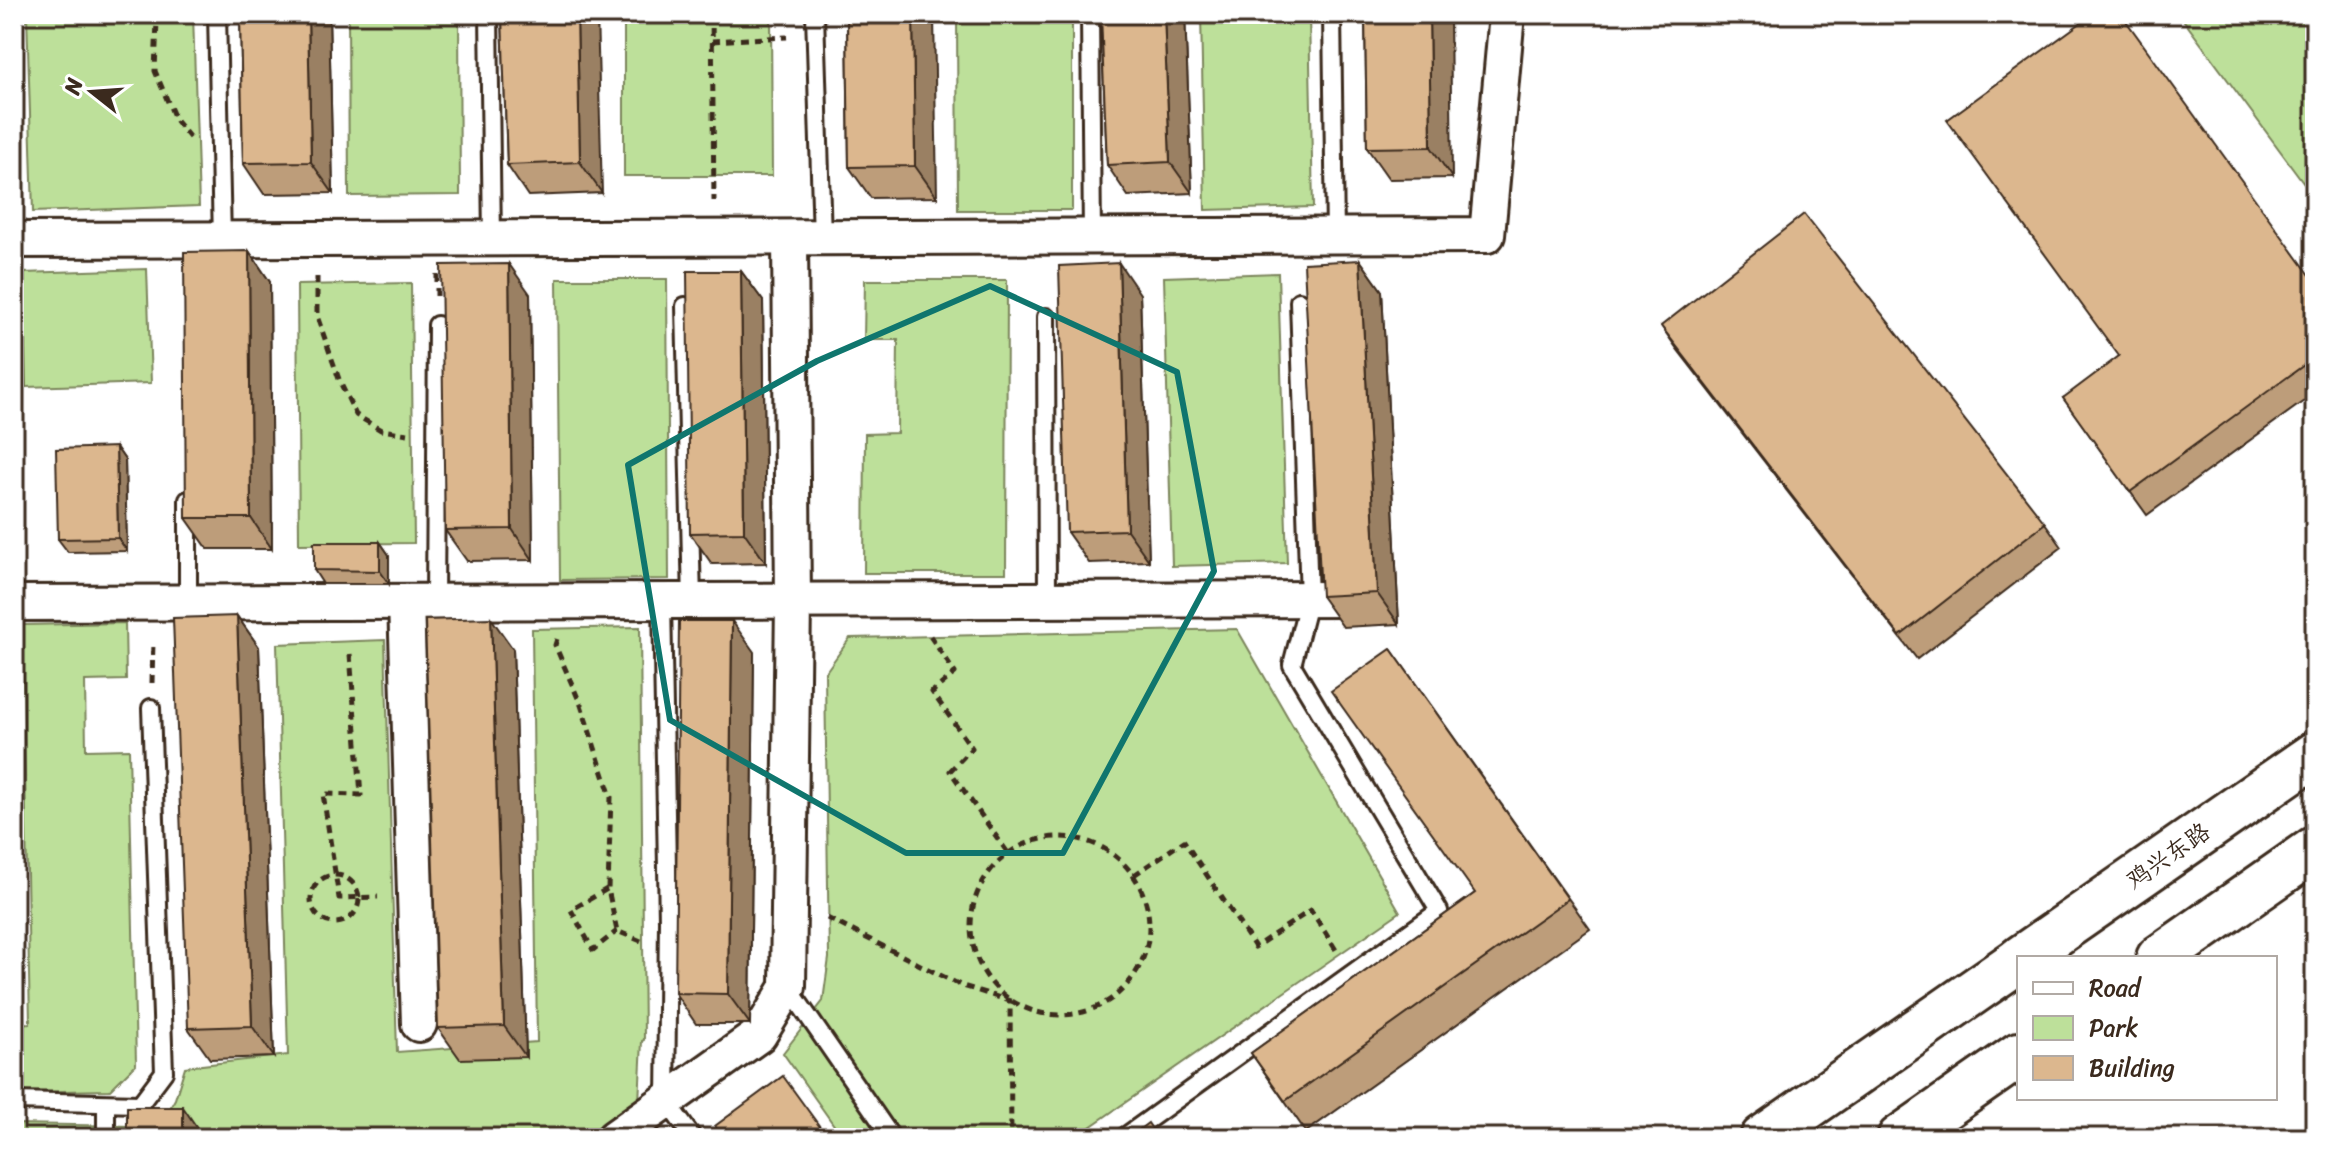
<svg xmlns="http://www.w3.org/2000/svg" width="2329" height="1152" font-family="Sriracha,'LXGW WenKai TC',sans-serif">
	<style>
		.green { fill: #bde09a; stroke: #7c855c; stroke-width: 2 }
		.lines { fill: none; stroke-linecap: round; stroke-linejoin: round }
		.service-casing { stroke: #3b2a1e; stroke-width: 22 }
		.minor-casing { stroke: #3b2a1e; stroke-width: 40 }
		.trunk-casing { stroke: #3b2a1e; stroke-width: 50 }
		.path { stroke: #3b2a1e; stroke-width: 5; stroke-dasharray: 8 6; stroke-linecap: butt }
		.service { stroke: #fff; stroke-width: 16 }
		.minor { stroke: #fff; stroke-width: 34 }
		.trunk { stroke: #fff; stroke-width: 44 }
		.wall { fill: #bd9d7a; stroke: #3b2a1e; stroke-width: 2 }
		.shaded-wall { fill: #9a8063; stroke: #3b2a1e; stroke-width: 2 }
		.building { fill: #dcb78e; stroke: #3b2a1e; stroke-width: 2 }
		.marked { fill: none; stroke: #0f766e; stroke-width: 6; stroke-linejoin: round }
		.labels { text-anchor: middle; dominant-baseline: central; stroke-width: 6; stroke-linejoin: round; paint-order: stroke }
		.street-label { font-size: 24px; fill: #3b2a1e; stroke: #fff }
	</style>
	<rect width="100%" height="100%" fill="#fff"/>
	<filter id="ink" filterUnits="userSpaceOnUse"><feTurbulence type="fractalNoise" baseFrequency=".0125" numOctaves="2"/><feDisplacementMap in="SourceGraphic" scale="16" xChannelSelector="R" yChannelSelector="G"/><feConvolveMatrix kernelMatrix="1 2 1 2 8 2 1 2 1" color-interpolation-filters="sRGB"/></filter>
	<g filter="url(#ink)">
		<g class="green">
			<polygon points="27,14 193,14 199,206 33,212"/>
			<polygon points="348,14 459,14 460,195 349,196"/>
			<polygon points="624,14 771,14 772,176 624,176"/>
			<polygon points="957,14 1072,14 1072,210 958,210"/>
			<polygon points="1201,14 1309,14 1313,207 1205,210"/>
			<polygon points="2179,14 2314,14 2315,198"/>
			<polygon points="147,269 151,383 26,387 23,273"/>
			<polygon points="1278,273 1287,563 1172,566 1164,277"/>
			<polygon points="557,279 667,279 669,579 560,580"/>
			<polygon points="865,280 1007,280 1006,573 864,573 865,434 897,433 898,340 864,340"/>
			<polygon points="411,283 414,543 299,544 297,285"/>
			<polygon points="125,623 126,680 85,681 86,750 129,749 136,1064 110,1090 14,1092 14,1024 30,1023 22,625"/>
			<polygon points="640,627 644,1040 642,1041 639,1102 590,1138 14,1138 14,1124 134,1126 165,1117 175,1099 185,1067 288,1055 277,644 385,640 397,1052 537,1042 532,629"/>
			<polygon points="1237,629 1400,912 1074,1138 843,1138 783,1053 823,1001 829,958 825,673 850,638"/>
		</g>
		<g class="lines">
			<g class="service-casing">
				<g id="service">
					<polyline points="217,14 222,240"/>
					<polyline points="489,14 492,239"/>
					<polyline points="815,14 822,238"/>
					<polyline points="1090,14 1092,237"/>
					<polyline points="1332,14 1335,236"/>
					<polyline points="685,306 692,602"/>
					<polyline points="1046,317 1047,601"/>
					<polyline points="188,500 188,603"/>
					<polyline points="435,602 437,325"/>
					<polyline points="662,602 668,921 666,1101 693,1138"/>
					<polyline points="788,987 892,1138"/>
					<polyline points="14,1101 140,1104 164,1072 151,708"/>
					<polyline points="106,1104 106,1138"/>
					<polyline points="1123,1138 1439,911 1292,665 1309,599 1299,301"/>
				</g>
			</g>
			<g class="minor-casing">
				<g id="minor">
					<polyline points="14,240 1487,235 1507,14"/>
					<polyline points="406,602 419,1024"/>
					<polyline points="14,603 1353,599"/>
					<polyline points="614,1138 759,1035 788,987 793,602 790,238"/>
				</g>
			</g>
			<g class="trunk-casing">
				<g id="trunk">
					<polyline points="2021,958 2315,754"/>
					<polyline points="2159,958 2315,849"/>
					<polyline points="1763,1138 2019,960"/>
					<polyline points="1900,1138 2019,1055"/>
				</g>
			</g>
			<g class="path">
				<polyline points="161,14 157,20 155,71 176,121 191,139"/>
				<polyline points="712,14 714,201"/>
				<polyline points="712,41 787,37"/>
				<polyline points="437,274 437,300"/>
				<polyline points="317,277 317,316 340,382 356,415 381,430 408,434"/>
				<polyline points="930,636 955,673 932,692 972,748 950,771 1008,853"/>
				<polyline points="557,639 555,645 581,705 611,797 608,889 617,931 641,941"/>
				<polyline points="350,654 361,795 323,794 339,898 378,897"/>
				<polyline points="152,683 153,641"/>
				<circle cx="1060" cy="926" r="89"/>
				<circle cx="335" cy="899" r="24"/>
				<polyline points="1134,875 1184,841 1255,947 1311,910 1336,950"/>
				<polyline points="607,889 571,910 593,950 617,931"/>
				<polyline points="827,918 960,985 1010,1001 1011,1138"/>
			</g>
			<use href="#service" class="service"/>
			<use href="#minor" class="minor"/>
			<use href="#trunk" class="trunk"/>
		</g>
		<g class="wall">
			<polygon points="240,14 329,14 333,193 264,194 243,163"/>
			<polygon points="502,14 602,193 528,196 507,165"/>
			<polygon points="847,14 937,197 871,198 849,167"/>
			<polygon points="1101,14 1185,14 1192,193 1128,196 1107,165"/>
			<polygon points="1365,14 1452,178 1389,179 1367,148"/>
			<polygon points="249,251 270,282 272,549 208,549 186,518"/>
			<polygon points="1360,260 1382,291 1399,624 1343,627 1321,596"/>
			<polygon points="741,271 763,301 766,563 712,564 690,533"/>
			<polygon points="2315,282 2315,393 2147,515 2063,398"/>
			<polygon points="530,294 533,560 467,561 445,530"/>
			<polygon points="1140,294 1149,561 1089,563 1067,532"/>
			<polygon points="1661,326 2045,523 2062,547 1917,659 1677,349"/>
			<polygon points="116,447 125,460 127,551 68,552 58,539"/>
			<polygon points="380,542 389,555 389,584 323,584 314,570"/>
			<polygon points="237,616 259,647 274,1057 210,1059 188,1028"/>
			<polygon points="513,649 526,1057 460,1059 438,1028"/>
			<polygon points="1391,649 1590,929 1306,1132 1251,1053 1475,893"/>
			<polygon points="754,652 750,1024 696,1024 675,993"/>
		</g>
		<g class="shaded-wall">
			<polygon points="308,14 329,14 333,193 311,162"/>
			<polygon points="577,14 597,14 602,193 580,162"/>
			<polygon points="913,14 934,14 937,197 915,166"/>
			<polygon points="1164,14 1185,14 1192,193 1170,162"/>
			<polygon points="1429,14 1450,14 1452,178 1431,147"/>
			<polygon points="249,251 270,282 272,549 251,518"/>
			<polygon points="1360,260 1382,291 1399,624 1377,593"/>
			<polygon points="1119,263 1140,294 1149,561 1127,530"/>
			<polygon points="509,264 530,294 533,560 512,529"/>
			<polygon points="741,271 763,301 766,563 744,532"/>
			<polygon points="116,447 125,460 127,551 118,538"/>
			<polygon points="380,542 389,555 389,584 380,571"/>
			<polygon points="237,616 259,647 274,1057 252,1026"/>
			<polygon points="491,618 513,649 526,1057 504,1026"/>
			<polygon points="732,621 754,652 750,1024 728,994"/>
			<polygon points="14,813 17,1025 14,1020"/>
			<polygon points="183,1107 204,1138 183,1138"/>
		</g>
		<g class="building">
			<polygon points="240,14 308,14 311,162 243,163"/>
			<polygon points="502,14 577,14 580,162 507,165"/>
			<polygon points="847,14 913,14 915,166 849,167"/>
			<polygon points="1101,14 1164,14 1170,162 1107,165"/>
			<polygon points="1365,14 1429,14 1431,147 1367,148"/>
			<polygon points="2093,14 2121,14 2315,282 2315,357 2130,492 2063,398 2119,356 1947,120"/>
			<polygon points="1804,214 2045,523 1900,636 1661,326"/>
			<polygon points="249,251 251,518 186,518 184,252"/>
			<polygon points="1360,260 1377,593 1321,596 1304,263"/>
			<polygon points="1119,263 1127,530 1067,532 1059,266"/>
			<polygon points="509,264 512,529 445,530 441,265"/>
			<polygon points="687,271 741,271 744,532 690,533"/>
			<polygon points="116,447 118,538 58,539 56,449"/>
			<polygon points="314,542 380,542 380,571 314,570"/>
			<polygon points="237,616 252,1026 188,1028 173,618"/>
			<polygon points="491,618 504,1026 438,1028 425,620"/>
			<polygon points="679,621 732,621 728,994 675,993"/>
			<polygon points="1391,649 1568,899 1285,1101 1251,1053 1475,893 1331,691"/>
			<polygon points="783,1076 828,1138 724,1138 715,1126"/>
			<rect x="127" y="1107" width="56" height="31"/>
			<polygon points="1148,1123 1158,1138 1128,1138"/>
		</g>
	</g>
	<path class="marked" d="M990 286 1177 372 1214 571 1063 853H906L670 720 628 465 817 361Z"/>
	<g class="labels">
		<g class="street-label">
			<text transform="translate(2168 856) rotate(-35)">鸡兴东路</text>
		</g>
	</g>
	<rect width="2329" height="1152" fill="none" stroke="#fff" stroke-width="48"/>
	<rect x="24" y="24" width="2281" height="1104" fill="none" stroke="#3b2a1e" stroke-width="3" filter="url(#ink)"/>
	<rect x="2017" y="956" width="260" height="144" fill="#ffffff" stroke="#b1aaa5" stroke-width="2"/>
	<rect x="2033" y="982" width="40" height="12" fill="#ffffff" stroke="#b1aaa5" stroke-width="2"/>
	<text x="2089" y="996" font-size="24" fill="#3b2a1e">Road</text>
	<rect x="2033" y="1016" width="40" height="24" fill="#bde09a" stroke="#b1aaa5" stroke-width="2"/>
	<text x="2089" y="1036" font-size="24" fill="#3b2a1e">Park</text>
	<rect x="2033" y="1056" width="40" height="24" fill="#dcb78e" stroke="#b1aaa5" stroke-width="2"/>
	<text x="2089" y="1076" font-size="24" fill="#3b2a1e">Building</text>
	<g transform="translate(92 92) rotate(287)" stroke="#ffffff" stroke-width="6" paint-order="stroke">
	<path d="M0-6L14 30L0 20L-14 30Z" fill="#3b2a1e"/>
	<text y="-12" font-size="22" font-weight="bold" text-anchor="middle" fill="#3b2a1e">N</text>
	</g>
</svg>
